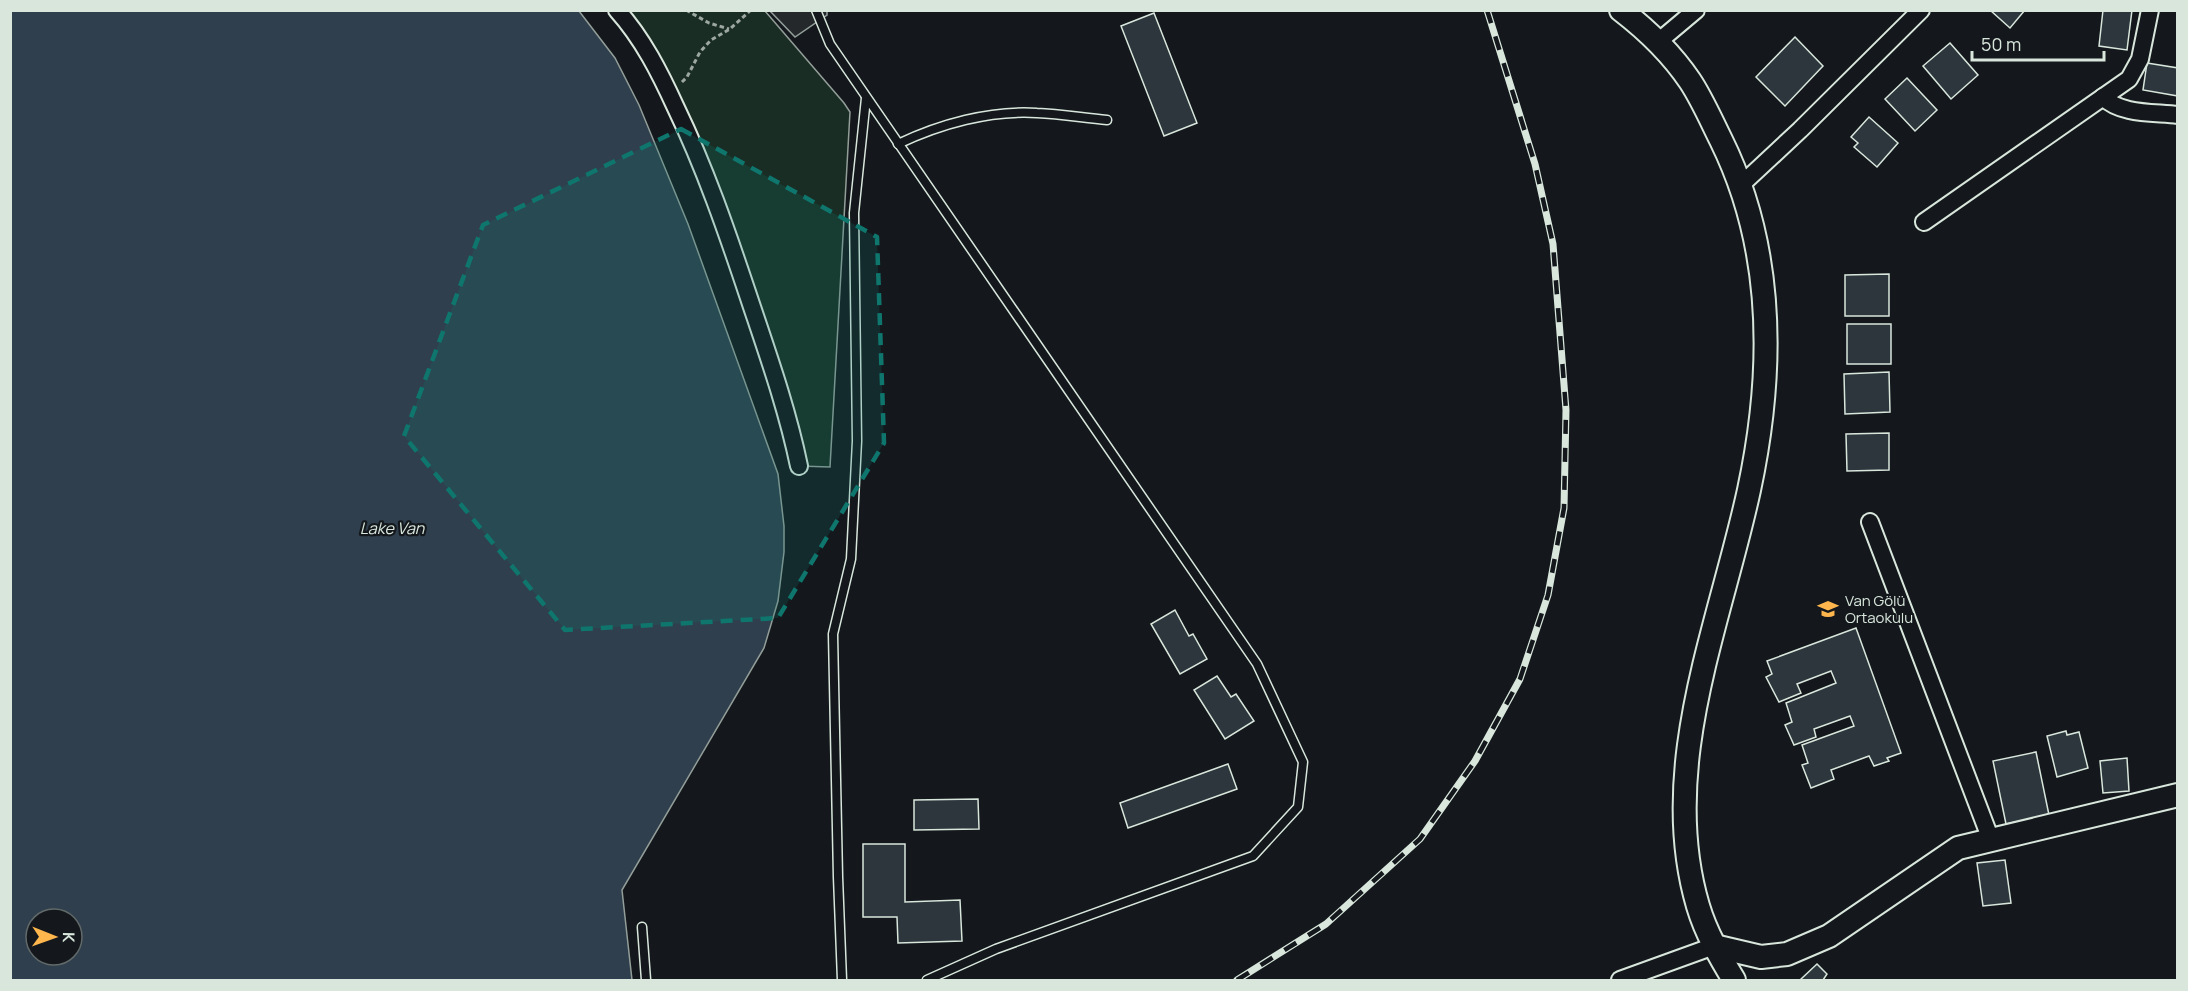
<svg xmlns="http://www.w3.org/2000/svg" width="2188" height="991" font-family="Manrope,sans-serif">
	<style>
		.green { fill: #1a2d24; stroke: #939e99; stroke-width: 1.5 }
		.parking { fill: #24282b; stroke: #939e99; stroke-width: 1.5 }
		.water { fill: #2f3f4d; stroke: #939e99; stroke-width: 1.5; fill-rule: evenodd }
		.building { fill: #2c363c; stroke: #d8e6dc; stroke-width: 1.5 }
		.lines { fill: none; stroke-linecap: round; stroke-linejoin: round }
		.lane-casing { stroke: #d8e6dc; stroke-width: 11 }
		.street-casing { stroke: #d8e6dc; stroke-width: 20 }
		.secondary-casing { stroke: #d8e6dc; stroke-width: 26 }
		.path { stroke: #9da8a2; stroke-width: 3; stroke-dasharray: 4.5 3; stroke-linecap: butt }
		.lane { stroke: #14181c; stroke-width: 8 }
		.street { stroke: #14181c; stroke-width: 16 }
		.secondary { stroke: #14181c; stroke-width: 22 }
		.rail-casing { stroke: #d8e6dc; stroke-width: 7 }
		.rail { stroke: #14181c; stroke-width: 4.5; stroke-dasharray: 14; stroke-linecap: butt }
		.marked { fill: #0f766e; fill-opacity: 0.2; stroke: #0f766e; stroke-width: 4.5; stroke-dasharray: 12 8; stroke-linejoin: round }
		.labels { text-anchor: middle; dominant-baseline: central; stroke-width: 4.5; stroke-linejoin: round; paint-order: stroke }
		.poi-label { font-size: 15px; fill: #d8e6dc; stroke: #14181c; text-anchor: start }
		.water-label { font-size: 16px; font-style: italic; fill: #d8e6dc; stroke: #14181c }
	</style>
	<rect width="100%" height="100%" fill="#14181c"/>
	<polygon class="green" points="617,11 765,11 844,103 850,112 830,467 799,466 699,159"/>
	<polygon class="parking" points="770,11 827,11 827,15 795,37"/>
	<path class="water" d="M10 11H579L615 58 639 105 688 224 778 474 784 526V552L778 601 764 648 622 890 632 980H11ZM36 919H72V955H36Z"/>
	<g class="building">
		<polygon points="1990,10 2025,10 2010,28"/>
		<polygon points="2103,10 2132,10 2127,50 2099,46"/>
		<polygon points="1154,13 1197,123 1164,136 1121,26"/>
		<polygon points="1795,37 1823,66 1785,106 1756,77"/>
		<polygon points="1950,43 1978,75 1951,99 1923,66"/>
		<polygon points="2147,63 2178,68 2178,96 2143,90"/>
		<polygon points="1907,78 1937,110 1915,131 1885,99"/>
		<polygon points="1869,117 1898,143 1877,167 1854,147 1858,143 1851,137"/>
		<polygon points="1889,274 1889,316 1845,316 1845,275"/>
		<rect x="1847" y="324" width="44" height="40"/>
		<polygon points="1889,372 1890,412 1845,414 1844,374"/>
		<polygon points="1889,433 1889,470 1847,471 1846,434"/>
		<polygon points="1175,610 1189,636 1193,634 1207,659 1180,674 1151,624"/>
		<polygon points="1856,628 1901,753 1887,758 1889,761 1874,766 1869,756 1831,770 1834,779 1811,788 1802,765 1808,763 1802,745 1854,726 1850,716 1814,729 1816,737 1794,745 1785,725 1792,722 1786,703 1836,683 1831,671 1797,684 1801,693 1779,702 1766,677 1772,674 1767,661"/>
		<polygon points="1217,676 1231,697 1236,694 1254,721 1225,739 1194,690"/>
		<polygon points="2066,731 2067,735 2079,732 2088,768 2057,777 2047,736"/>
		<polygon points="2036,752 2049,815 2006,824 1993,761"/>
		<polygon points="2127,758 2129,791 2103,793 2100,761"/>
		<polygon points="1228,764 1237,789 1128,828 1120,803"/>
		<polygon points="978,799 979,829 914,830 914,800"/>
		<polygon points="863,844 905,844 905,902 960,900 962,941 898,943 897,917 863,917"/>
		<polygon points="2005,860 2011,903 1983,906 1977,863"/>
		<polygon points="1817,964 1827,974 1823,980 1800,980"/>
	</g>
	<g class="lines">
		<g class="lane-casing">
			<g id="lane">
				<polyline points="816,10 830,44 1257,664 1303,762 1298,807 1253,856 996,949 927,980"/>
				<path d="M898 144C940 124 990 110 1037 113 1061 114 1084 118 1107 120"/>
				<polyline points="642,927 646,980"/>
				<polyline points="842,980 838,877 833,634 851,559 857,441 854,213 866,98"/>
			</g>
		</g>
		<g class="street-casing">
			<g id="street">
				<path d="M617 10C643 39 660 73 676 108 705 168 727 232 748 295 767 352 787 408 799 466"/>
				<polyline points="1658,42 1696,10"/>
				<path d="M2103 97C2121 115 2154 112 2178 115"/>
				<polyline points="1741,185 1800,130 1921,10"/>
				<polyline points="1924,222 2129,79 2140,59 2150,10"/>
				<polyline points="1870,522 1991,840"/>
				<polyline points="1620,980 1714,946"/>
			</g>
		</g>
		<g class="secondary-casing">
			<g id="secondary">
				<path d="M1621 10C1647 30 1671 53 1690 81 1702 99 1711 120 1721 140 1775 249 1774 373 1749 490 1720 624 1657 768 1698 906 1706 933 1720 957 1734 980"/>
				<polyline points="1714,946 1761,957 1787,954 1829,936 1958,848 2178,795"/>
			</g>
		</g>
		<g class="path">
			<polyline points="686,10 709,23 729,29"/>
			<polyline points="682,82 687,77 700,52 711,40 730,29 751,10"/>
		</g>
		<use href="#lane" class="lane"/>
		<use href="#street" class="street"/>
		<use href="#secondary" class="secondary"/>
		<g class="rail-casing">
			<polyline id="rail" points="1237,980 1326,924 1420,839 1475,761 1520,679 1548,595 1564,508 1566,410 1553,244 1535,164 1487,10"/>
		</g>
		<use href="#rail" class="rail"/>
	</g>
	<path class="marked" d="M681 129 877 237 884 443 778 618 565 630 404 436 483 225Z"/>
	<defs>
		<g id="school-bare" transform="scale(1.62)"><path d="M0-5L7-2L0 1L-7-2ZM-4 1L0 2.5L4 1V4Q0 6-4 4Z" fill="#ffb74d" stroke="#14181c" stroke-width="2.5" paint-order="stroke"/></g>
	</defs>
	<g fill-rule="evenodd">
		<use href="#school-bare" x="1828" y="609"/>
	</g>
	<g class="labels">
		<g class="poi-label">
			<text x="1845" y="600">Van Gölü<tspan x="1845" dy="17">Ortaokulu</tspan></text>
		</g>
		<g class="water-label">
			<text x="392" y="528">Lake Van</text>
		</g>
	</g>
	<rect width="2188" height="991" fill="none" stroke="#d8e6dc" stroke-width="24"/>
	<g transform="translate(54 937) rotate(91)"><circle r="28" fill="#14181c" stroke="#626a69" stroke-width="1.5"/>
	<path d="M0-4.5L10 22L0 15L-10 22Z" fill="#ffb74d"/>
	<text y="-9" font-size="16" font-weight="bold" text-anchor="middle" fill="#d8e6dc">K</text>
	</g>
	<path d="M1972 51v9h132v-9" fill="none" stroke="#d8e6dc" stroke-width="3"/>
	<text x="1981" y="51" font-size="18" fill="#d8e6dc" stroke="#14181c" stroke-width="4.5" paint-order="stroke">50 m</text>
</svg>
